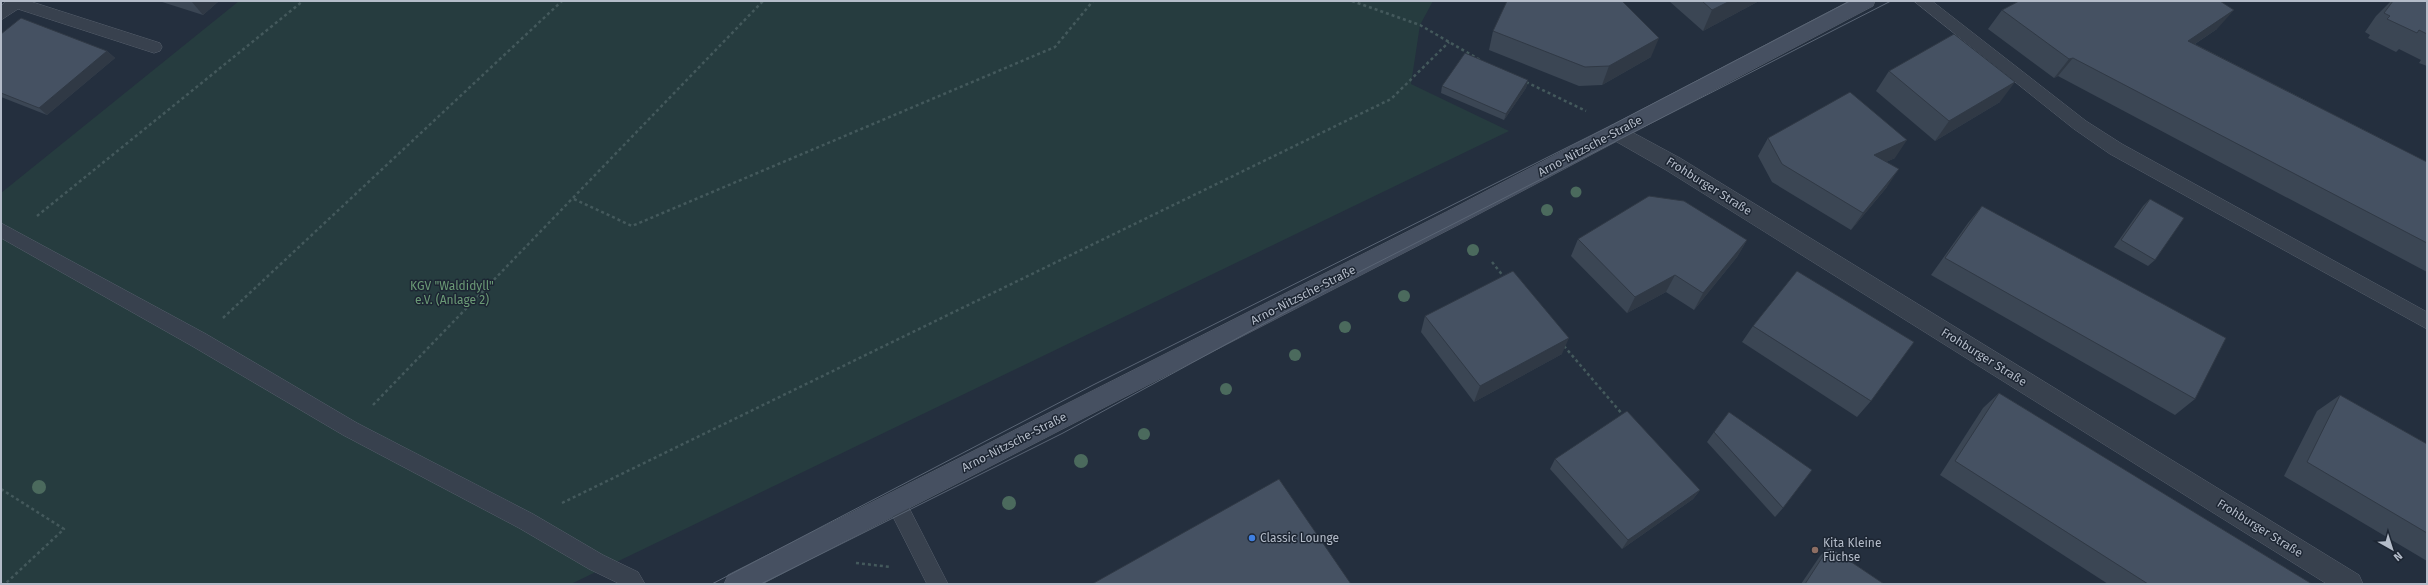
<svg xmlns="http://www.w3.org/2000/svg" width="2428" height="585" font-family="'Fira Sans',sans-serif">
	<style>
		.green { fill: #263c3f }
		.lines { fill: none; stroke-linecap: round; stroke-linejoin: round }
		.service-casing { stroke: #565f6c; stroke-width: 1 }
		.minor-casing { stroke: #565f6c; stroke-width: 1 }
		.secondary-casing { stroke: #565f6c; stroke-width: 1 }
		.path { stroke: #44595c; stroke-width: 2.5; stroke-dasharray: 3 3; stroke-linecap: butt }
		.service { fill: #38414e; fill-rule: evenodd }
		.minor { fill: #38414e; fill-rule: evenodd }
		.secondary { fill: #465061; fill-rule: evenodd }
		.tram { stroke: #5a6575; stroke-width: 1 }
		.tree { fill: #4b6a5d }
		.wall { fill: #3b4654 }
		.shaded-wall { fill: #303945 }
		.building { fill: #455162; stroke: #303945 }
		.shop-dot { fill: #3f7fe0; stroke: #1d2633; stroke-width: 1.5 }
		.education-dot { fill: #8d6e63; stroke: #1d2633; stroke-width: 1.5 }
		.labels { text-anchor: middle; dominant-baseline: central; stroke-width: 3; stroke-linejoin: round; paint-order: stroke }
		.street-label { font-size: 12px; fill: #b4bcc9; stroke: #1d2633 }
		.park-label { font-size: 12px; fill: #6b9a76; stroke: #1d2633 }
		.poi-label { font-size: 12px; fill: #b4bcc9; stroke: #1d2633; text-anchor: start }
	</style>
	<rect width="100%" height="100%" fill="#242f3e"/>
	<polygon class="green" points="239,1 1433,1 1420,25 1411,84 1509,131 571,584 1,584 1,193"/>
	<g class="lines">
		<g class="service-casing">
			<g id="service">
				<polygon points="7,1 29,1 160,43 162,47 160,51 154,53 18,9 1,20 1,6"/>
				<polygon points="1914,1 1932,1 2086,121 2122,144 2427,312 2427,329 2110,154 2074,129"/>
				<polygon points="1,223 206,334 357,423 533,514 603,555 638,572 645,584 620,584 589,569 519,528 343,435 192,346 1,238"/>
				<polygon points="896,494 903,496 948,584 927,584 886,503 889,496"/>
			</g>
		</g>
		<g class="minor-casing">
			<polygon id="minor" points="1617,124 1680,158 2359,575 2363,584 2327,584 1666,170 1610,138 1607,132 1610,126"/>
		</g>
		<g class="secondary-casing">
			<polygon id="secondary" points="1850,1 1875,1 1873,6 1460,224 762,584 724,584 728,575 1446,212"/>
		</g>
		<g class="path">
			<polyline points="1352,1 1420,25 1480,60"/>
			<polyline points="1526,82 1586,111"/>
			<polyline points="574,199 632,226 1055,47 1093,1"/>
			<polyline points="37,216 303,1"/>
			<polyline points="1492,262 1504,277"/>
			<polyline points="223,318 562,1"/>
			<polyline points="1564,346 1623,415"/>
			<polyline points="373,405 763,1"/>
			<polyline points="1,489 64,529 5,584"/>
			<polyline points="562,503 1391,99 1449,42"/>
			<polyline points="856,563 891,567"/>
		</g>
		<use href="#service" class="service"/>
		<use href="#minor" class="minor"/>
		<use href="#secondary" class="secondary"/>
		<g class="tram">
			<polyline points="712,584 1093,385 1610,126 1850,1"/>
			<polyline points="761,584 1063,433 1359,272 1891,1"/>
		</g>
	</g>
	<g class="tree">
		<circle cx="1576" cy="192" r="5.5"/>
		<circle cx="1547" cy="210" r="6"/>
		<circle cx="1473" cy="250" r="6"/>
		<circle cx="1404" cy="296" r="6"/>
		<circle cx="1345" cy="327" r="6"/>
		<circle cx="1295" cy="355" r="6"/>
		<circle cx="1226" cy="389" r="6"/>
		<circle cx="1144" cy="434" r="6"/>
		<circle cx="1081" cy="461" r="7"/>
		<circle cx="39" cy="487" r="7"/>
		<circle cx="1009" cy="503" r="7"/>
	</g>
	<g class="wall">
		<polygon points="159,1 219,1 203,15"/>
		<polygon points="1669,1 1759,1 1703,31"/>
		<polygon points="2391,1 2427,1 2427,66 2419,63 2421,60 2399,49 2396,52 2368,38 2370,35 2365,32 2376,16"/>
		<polygon points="2002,10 2217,29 2195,44 2427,162 2427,272 2058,76 2054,78 1988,29"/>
		<polygon points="1493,31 1651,57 1602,85 1579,86 1489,50"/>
		<polygon points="1,34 107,51 115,58 47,115 1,97"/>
		<polygon points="1889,71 2000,102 1935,141 1876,91"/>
		<polygon points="1528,80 1526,88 1504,120 1441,93 1442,86"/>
		<polygon points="1768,138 1895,158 1886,162 1887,187 1851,230 1772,182 1758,156"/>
		<polygon points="2150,199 2155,260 2148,266 2114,247 2143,206"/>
		<polygon points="1982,206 2195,399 2175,415 1931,275 1968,223"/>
		<polygon points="1578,239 1747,240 1737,257 1694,310 1666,292 1627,313 1571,256"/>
		<polygon points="1425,316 1562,354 1474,402 1421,332"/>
		<polygon points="1753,326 1871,401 1857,417 1742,342"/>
		<polygon points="1999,393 2312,584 2108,584 1940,475 1983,408"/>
		<polygon points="2340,395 2427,444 2427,561 2284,476 2317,411"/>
		<polygon points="1714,432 1783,508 1775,517 1707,442"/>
		<polygon points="1555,459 1700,490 1693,499 1622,549 1550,469"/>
		<polygon points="1829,547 1884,584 1801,584 1820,556"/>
	</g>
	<g class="shaded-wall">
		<polygon points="193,1 219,1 203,15 192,2"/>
		<polygon points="1730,1 1759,1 1703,31 1712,10"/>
		<polygon points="2234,10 2217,29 2172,59 2188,41"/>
		<polygon points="1659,38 1651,57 1602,85 1609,66"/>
		<polygon points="107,51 115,58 47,115 39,108"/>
		<polygon points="2073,58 2058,76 2054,78 2069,59"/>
		<polygon points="1528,80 1526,88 1504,120 1506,114"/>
		<polygon points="2015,82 2000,102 1935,141 1949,121"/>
		<polygon points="1907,140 1895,158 1862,173 1874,155"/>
		<polygon points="1899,169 1887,187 1851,230 1863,213"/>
		<polygon points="1747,240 1737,257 1694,310 1703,293"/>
		<polygon points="1675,275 1666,292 1627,313 1635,297"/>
		<polygon points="1569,338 1562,354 1474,402 1480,386"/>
		<polygon points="1700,490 1693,499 1622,549 1628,540"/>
	</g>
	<g class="building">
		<polygon points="1507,1 1622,1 1659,38 1609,66 1585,67 1493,31"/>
		<polygon points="1702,1 1730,1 1712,10"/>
		<polygon points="2019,1 2220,1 2234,10 2188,41 2427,162 2427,243 2073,58 2069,59 2002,10"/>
		<polygon points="2393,1 2427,1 2427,34 2419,30 2417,33 2387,19 2390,16 2384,13"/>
		<polygon points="21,18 107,51 39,108 1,93 1,34"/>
		<polygon points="1954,34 2015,82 1949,121 1889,71"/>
		<polygon points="1465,53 1528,80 1506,114 1442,86"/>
		<polygon points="1850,92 1907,140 1874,155 1899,169 1863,213 1782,164 1768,138"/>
		<polygon points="1649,196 1684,201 1747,240 1703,293 1675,275 1635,297 1578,239"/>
		<polygon points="2150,199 2184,218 2155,260 2121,240"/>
		<polygon points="1982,206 2226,338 2195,399 1945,258"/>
		<polygon points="1513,271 1569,338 1480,386 1425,316"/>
		<polygon points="1797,271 1914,342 1871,401 1753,326"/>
		<polygon points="1999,393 2312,584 2148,584 1955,461"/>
		<polygon points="2340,395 2427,444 2427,533 2307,462"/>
		<polygon points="1627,411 1700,490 1628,540 1555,459"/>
		<polygon points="1729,412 1812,470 1783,508 1714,432"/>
		<polygon points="1279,479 1351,584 1092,584"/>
		<polygon points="1829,547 1884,584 1805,584"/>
	</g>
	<circle class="shop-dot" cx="1252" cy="538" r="4"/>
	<circle class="education-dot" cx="1815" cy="550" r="4"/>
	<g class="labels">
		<g class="street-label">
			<text transform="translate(1590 146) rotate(-28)">Arno-Nitzsche-Straße</text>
			<text transform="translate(1709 186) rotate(32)">Frohburger Straße</text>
			<text transform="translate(1303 295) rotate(-27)">Arno-Nitzsche-Straße</text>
			<text transform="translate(1984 357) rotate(32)">Frohburger Straße</text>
			<text transform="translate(1014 442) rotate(-27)">Arno-Nitzsche-Straße</text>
			<text transform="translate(2260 528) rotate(32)">Frohburger Straße</text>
		</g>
		<g class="park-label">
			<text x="452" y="286">KGV "Waldidyll"<tspan x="452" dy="14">e.V. (Anlage 2)</tspan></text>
		</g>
		<g class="poi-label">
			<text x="1260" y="538">Classic Lounge</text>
			<text x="1823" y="543">Kita Kleine<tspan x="1823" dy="14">Füchse</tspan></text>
		</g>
	</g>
	<rect width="2428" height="585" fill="none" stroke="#b4bcc9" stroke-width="4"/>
	<g transform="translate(2392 549) rotate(141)" stroke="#1d2633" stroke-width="3" paint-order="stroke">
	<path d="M0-3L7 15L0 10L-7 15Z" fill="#b4bcc9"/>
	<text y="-6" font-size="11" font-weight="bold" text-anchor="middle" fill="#b4bcc9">N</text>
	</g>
</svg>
